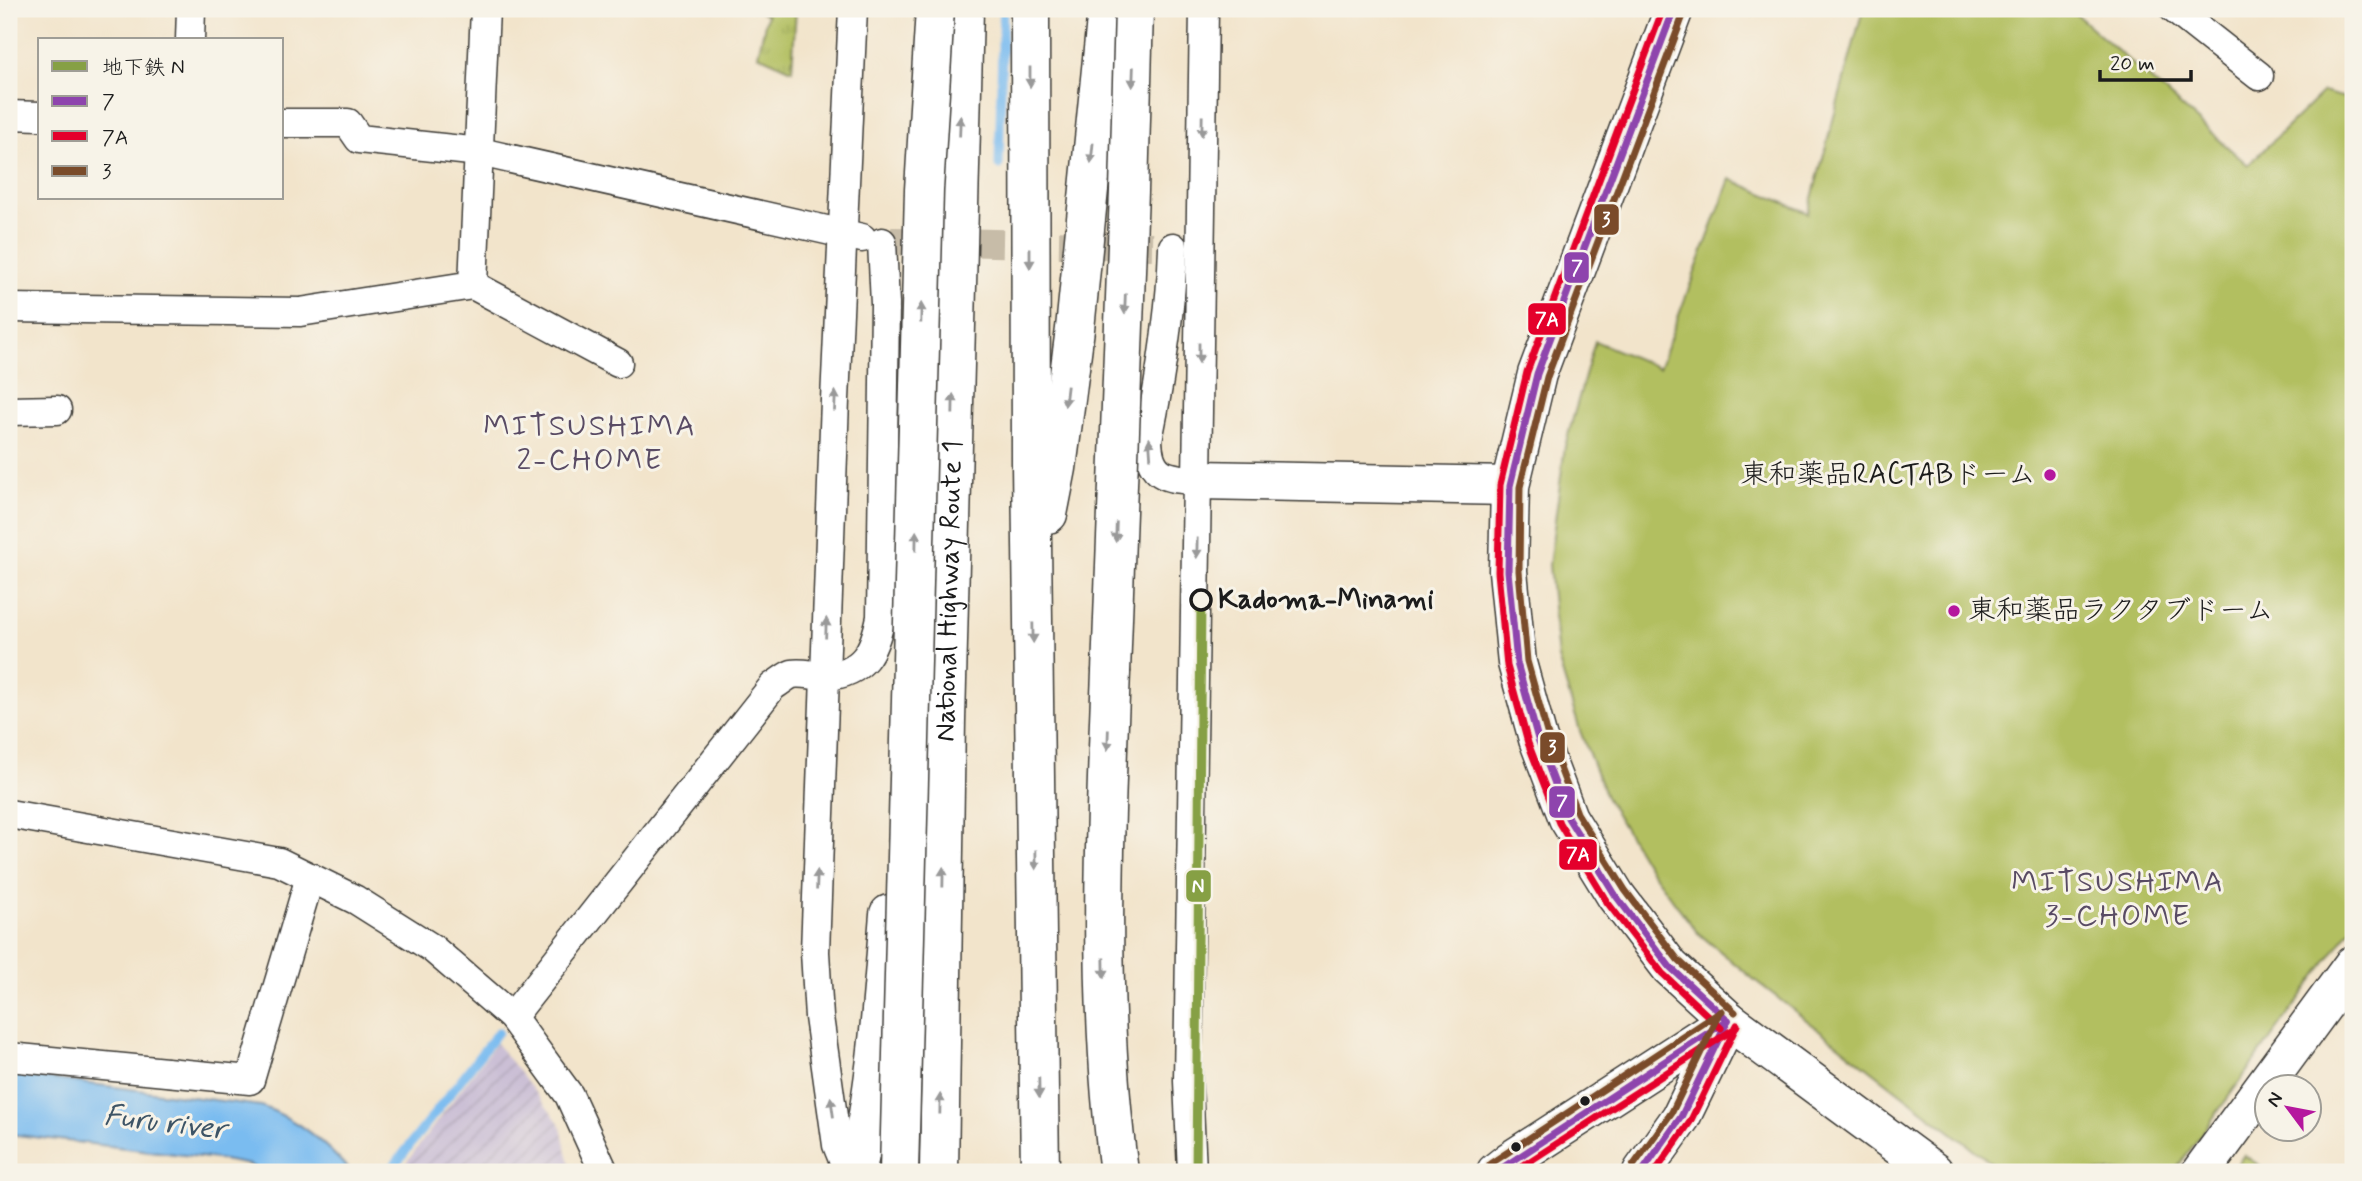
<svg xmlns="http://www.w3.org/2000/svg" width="2362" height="1181" font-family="Mynerve,'Klee One',sans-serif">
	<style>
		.industrial { fill: url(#industrial-furrows) }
		.grass { fill: url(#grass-tufts); stroke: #676e3e; stroke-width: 2 }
		.garden { fill: #b2bf61; stroke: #676e3e; stroke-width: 2 }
		.water { fill: #7abcf0; stroke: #4b6c86; stroke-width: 2 }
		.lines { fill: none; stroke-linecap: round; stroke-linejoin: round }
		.stream { stroke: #7abcf0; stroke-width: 9 }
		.street-tunnel { stroke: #c7bca8; stroke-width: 28; stroke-dasharray: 28 14; stroke-linecap: butt }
		.street-casing { stroke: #3c3a36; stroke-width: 31 }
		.secondary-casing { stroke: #3c3a36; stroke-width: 41 }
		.highway-casing { stroke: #3c3a36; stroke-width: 41 }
		.street { stroke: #fff; stroke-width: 28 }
		.secondary { stroke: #fff; stroke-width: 38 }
		.highway { stroke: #fff; stroke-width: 38 }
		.highway-bridge-casing { stroke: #3c3a36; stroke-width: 41; stroke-linecap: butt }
		.highway-bridge { stroke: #fff; stroke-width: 38 }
		.bus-1-casing { stroke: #f7f3e8; stroke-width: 12 }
		.bus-2-casing { stroke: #f7f3e8; stroke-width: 12 }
		.bus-3-casing { stroke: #f7f3e8; stroke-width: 12 }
		.bus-1 { stroke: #8e44ad; stroke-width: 7 }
		.bus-2 { stroke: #e4002b; stroke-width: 7 }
		.bus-3 { stroke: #7a4b2a; stroke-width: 7 }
		.metro-1-casing { stroke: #f7f3e8; stroke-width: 14 }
		.metro-1 { stroke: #86a044; stroke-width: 9 }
		.oneway { fill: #999 }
		.poi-dot { fill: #b5179e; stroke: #f7f3e8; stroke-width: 2.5 }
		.stop-dot { fill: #f7f3e8; stroke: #1c1c1c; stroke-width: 3.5 }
		.bus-dot { fill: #1c1c1c; stroke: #f7f3e8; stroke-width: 2.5 }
		.labels { text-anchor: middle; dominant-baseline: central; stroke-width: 6; stroke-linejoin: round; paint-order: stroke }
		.poi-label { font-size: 28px; fill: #1c1c1c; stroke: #f7f3e8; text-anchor: end }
		.street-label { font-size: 28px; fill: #1c1c1c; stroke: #f7f3e8 }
		.stop-label { font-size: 28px; font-weight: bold; fill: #1c1c1c; stroke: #f7f3e8; text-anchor: start }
		.neighbourhood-label { font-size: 30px; letter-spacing: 2px; fill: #594b64; stroke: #f7f3e8 }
		.water-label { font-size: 30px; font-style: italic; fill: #3d5466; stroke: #f7f3e8 }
		.line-badge { stroke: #f7f3e8; stroke-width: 2.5 }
		.badge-label { font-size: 19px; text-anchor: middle; font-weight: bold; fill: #fff }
	</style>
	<defs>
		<pattern id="industrial-furrows" width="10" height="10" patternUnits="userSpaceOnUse" patternTransform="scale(1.75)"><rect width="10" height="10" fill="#cbbfd5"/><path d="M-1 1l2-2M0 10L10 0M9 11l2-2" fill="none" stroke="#aea4b6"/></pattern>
		<pattern id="grass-tufts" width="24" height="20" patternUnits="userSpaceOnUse" patternTransform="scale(1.75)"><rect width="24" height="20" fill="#b2bf61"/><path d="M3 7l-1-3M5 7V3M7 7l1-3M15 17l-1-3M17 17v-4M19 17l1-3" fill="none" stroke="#98a454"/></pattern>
	</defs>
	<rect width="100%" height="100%" fill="#f7f3e8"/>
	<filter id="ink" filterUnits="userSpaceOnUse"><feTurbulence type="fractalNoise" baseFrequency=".0143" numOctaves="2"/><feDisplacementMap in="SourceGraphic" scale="14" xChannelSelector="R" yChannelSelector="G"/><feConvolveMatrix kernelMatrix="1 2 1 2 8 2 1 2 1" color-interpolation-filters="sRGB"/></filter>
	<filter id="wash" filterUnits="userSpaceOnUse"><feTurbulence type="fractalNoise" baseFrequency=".00686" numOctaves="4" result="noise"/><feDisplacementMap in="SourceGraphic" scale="28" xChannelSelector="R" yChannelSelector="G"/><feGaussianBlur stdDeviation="1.57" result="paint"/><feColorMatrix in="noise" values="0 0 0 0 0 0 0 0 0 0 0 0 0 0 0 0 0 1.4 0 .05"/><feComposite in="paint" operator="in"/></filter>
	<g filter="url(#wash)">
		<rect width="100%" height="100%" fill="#f2e4cb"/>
		<polygon class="industrial" points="496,1043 560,1124 572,1172 399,1172"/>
		<polygon class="grass" points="756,9 796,9 792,70 758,55 767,15"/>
		<g class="garden">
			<polygon points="1863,9 2070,9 2248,165 2323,92 2353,100 2353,925 2174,1172 2003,1172 1752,978 1697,932 1648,867 1606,797 1580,731 1558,658 1549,565 1565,446 1595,341 1659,368 1730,179 1808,213"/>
			<polygon points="2244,1155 2269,1172 2232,1172"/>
		</g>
		<path class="water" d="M9 1070 37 1077 261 1106C298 1119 326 1144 351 1172H262L250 1165 217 1159 9 1134Z"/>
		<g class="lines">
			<g class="stream">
				<polyline points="999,165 1003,9"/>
				<polyline points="389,1172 498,1032"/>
			</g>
		</g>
	</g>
	<g filter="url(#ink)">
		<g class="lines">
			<polyline class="street-tunnel" points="891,241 1152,246"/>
			<g class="street-casing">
				<g id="street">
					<polyline points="2174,9 2259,76"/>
					<polyline points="190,40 191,9"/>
					<polyline points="9,115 40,116"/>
					<polyline points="282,123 348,123 359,139 480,152 862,238"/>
					<path d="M1173 247C1171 313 1161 376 1148 440 1149 476 1166 479 1198 480"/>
					<polyline points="473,285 618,363"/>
					<polyline points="9,308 300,312 473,285 485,9"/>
					<polyline points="9,411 57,410"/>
					<polyline points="9,814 279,862 356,900 432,948 512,1017 569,1095 604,1172"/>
					<path d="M512 1017 773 686C779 683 786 676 792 674 802 672 815 676 826 676 864 673 874 651 881 617L885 304 882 242"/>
					<polyline points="9,1057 250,1080 310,877"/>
					<polyline points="848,1172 837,1145 819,1017 815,952 835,400 853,9"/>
					<polyline points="1192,1172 1188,1081 1204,9"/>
				</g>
			</g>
			<g class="secondary-casing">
				<g id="secondary">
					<polyline points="1674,9 1537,374 1510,486 1508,571 1517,663 1538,739 1568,818 1616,896 1670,967 1728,1020 1934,1172"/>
					<polyline points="1198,480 1510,486"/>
					<polyline points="1496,1172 1510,1161 1728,1020"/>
					<polyline points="1642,1172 1681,1117 1728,1020"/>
					<polyline points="2201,1172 2353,965"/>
				</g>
			</g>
			<g class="highway-casing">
				<g id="highway">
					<polyline points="1030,9 1031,463 1040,1172"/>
					<polyline points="1048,514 1057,468 1075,329 1107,9"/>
					<path d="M1111 672C1104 839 1097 1006 1119 1172"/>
					<path d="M856 1172C877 1088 882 1000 889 914"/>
					<path id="s1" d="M939 1172 946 720 964 9"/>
				</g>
			</g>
			<use href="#street" class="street"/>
			<use href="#secondary" class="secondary"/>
			<use href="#highway" class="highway"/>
			<g class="highway-bridge-casing">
				<g id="highway-bridge">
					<polyline points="1111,672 1129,191 1134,9"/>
					<polyline points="899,1172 924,190 935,9"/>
				</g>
			</g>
			<use href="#highway-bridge" class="highway-bridge"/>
			<g class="bus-1-casing">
				<g id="bus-1">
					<polyline points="1674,9 1537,374 1510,486 1508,571 1517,663 1538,739 1568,818 1616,896 1670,967 1728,1020"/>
					<polyline points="1496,1172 1728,1020"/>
					<polyline points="1642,1172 1681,1117 1728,1020"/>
				</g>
			</g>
			<g class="bus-2-casing">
				<g id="bus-2">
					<polyline points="1663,9 1527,372 1500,485 1498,572 1507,666 1528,743 1559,823 1607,902 1662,973 1721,1028"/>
					<polyline points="1513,1172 1734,1029"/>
					<polyline points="1655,1172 1690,1122 1737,1025"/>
				</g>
			</g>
			<g class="bus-3-casing">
				<g id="bus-3">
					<polyline points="1684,13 1547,377 1520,487 1519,571 1527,661 1548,736 1577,813 1625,890 1678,960 1735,1012"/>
					<polyline points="1490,1164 1722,1011"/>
					<polyline points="1633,1166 1672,1112 1719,1015"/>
				</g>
			</g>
			<use href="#bus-1" class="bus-1"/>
			<use href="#bus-2" class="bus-2"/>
			<use href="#bus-3" class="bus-3"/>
			<g class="metro-1-casing">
				<polyline id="metro-1" points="1196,1172 1201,600"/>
			</g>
			<use href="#metro-1" class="metro-1"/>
		</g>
		<defs><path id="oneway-solid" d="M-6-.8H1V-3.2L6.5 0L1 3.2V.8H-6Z" transform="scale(1.75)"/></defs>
		<g class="oneway">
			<use href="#oneway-solid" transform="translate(1030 77) rotate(90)"/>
			<use href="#oneway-solid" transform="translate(1133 77) rotate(92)"/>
			<use href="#oneway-solid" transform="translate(960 126) rotate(-88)"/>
			<use href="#oneway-solid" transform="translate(1202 126) rotate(91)"/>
			<use href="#oneway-solid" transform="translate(1092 153) rotate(96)"/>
			<use href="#oneway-solid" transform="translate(1030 258) rotate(90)"/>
			<use href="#oneway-solid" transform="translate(1125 304) rotate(92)"/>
			<use href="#oneway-solid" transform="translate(921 313) rotate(-89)"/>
			<use href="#oneway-solid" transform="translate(1199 353) rotate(90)"/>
			<use href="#oneway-solid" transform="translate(1066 396) rotate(97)"/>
			<use href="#oneway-solid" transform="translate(835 401) rotate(-87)"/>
			<use href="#oneway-solid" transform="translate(953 404) rotate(-89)"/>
			<use href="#oneway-solid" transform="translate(1150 448) rotate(-94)"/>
			<use href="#oneway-solid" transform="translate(1116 532) rotate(92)"/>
			<use href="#oneway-solid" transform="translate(916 541) rotate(-89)"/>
			<use href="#oneway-solid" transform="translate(1197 548) rotate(91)"/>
			<use href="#oneway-solid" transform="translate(826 628) rotate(-88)"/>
			<use href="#oneway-solid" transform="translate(1033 633) rotate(89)"/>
			<use href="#oneway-solid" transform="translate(1108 740) rotate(92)"/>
			<use href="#oneway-solid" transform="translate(1036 860) rotate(89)"/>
			<use href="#oneway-solid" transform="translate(943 877) rotate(-89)"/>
			<use href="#oneway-solid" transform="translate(817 880) rotate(-88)"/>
			<use href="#oneway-solid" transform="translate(1104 968) rotate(89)"/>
			<use href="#oneway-solid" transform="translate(1039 1088) rotate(89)"/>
			<use href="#oneway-solid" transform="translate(940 1104) rotate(-89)"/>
			<use href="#oneway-solid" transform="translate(832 1107) rotate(-98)"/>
		</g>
	</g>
	<g class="poi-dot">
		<circle cx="2050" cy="475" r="7"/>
		<circle cx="1954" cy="611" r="7"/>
	</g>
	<circle class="stop-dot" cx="1201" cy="600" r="10"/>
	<g class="bus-dot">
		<circle cx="1585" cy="1101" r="6"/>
		<circle cx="1516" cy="1147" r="6"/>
	</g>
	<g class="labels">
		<g class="poi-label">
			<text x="2036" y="475">東和薬品RACTABドーム</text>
			<text x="1968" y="611" text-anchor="start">東和薬品ラクタブドーム</text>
		</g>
		<g class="street-label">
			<text stroke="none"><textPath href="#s1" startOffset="581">National Highway Route 1</textPath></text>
		</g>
		<g class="stop-label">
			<text x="1218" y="600">Kadoma-Minami</text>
		</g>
		<g class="neighbourhood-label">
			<text x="590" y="426">MITSUSHIMA<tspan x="590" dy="34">2-CHOME</tspan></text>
			<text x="2118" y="882">MITSUSHIMA<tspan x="2118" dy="34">3-CHOME</tspan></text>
		</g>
		<g class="water-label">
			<text transform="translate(165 1123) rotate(7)">Furu river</text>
		</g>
	</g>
	<g class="line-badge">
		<rect x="1593" y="203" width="27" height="33" rx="7" fill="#7a4b2a"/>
		<rect x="1563" y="251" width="27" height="33" rx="7" fill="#8e44ad"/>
		<rect x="1527" y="302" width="40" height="34" rx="7" fill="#e4002b"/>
		<rect x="1539" y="731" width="27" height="33" rx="7" fill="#7a4b2a"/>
		<rect x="1548" y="785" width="28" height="34" rx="7" fill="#8e44ad"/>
		<rect x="1558" y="838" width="40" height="33" rx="7" fill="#e4002b"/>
		<rect x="1185" y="869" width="27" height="34" rx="7" fill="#86a044"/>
	</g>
	<g class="badge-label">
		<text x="1606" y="226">3</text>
		<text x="1577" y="274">7</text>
		<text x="1547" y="326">7A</text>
		<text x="1552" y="754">3</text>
		<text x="1562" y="809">7</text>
		<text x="1578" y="861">7A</text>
		<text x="1198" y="893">N</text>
	</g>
	<rect width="2362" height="1181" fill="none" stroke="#f7f3e8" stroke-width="35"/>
	<rect x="38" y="38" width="245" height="161" fill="#f7f3e8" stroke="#9f9d96" stroke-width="2"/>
	<rect x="52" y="61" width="35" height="10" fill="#86a044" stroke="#9f9d96" stroke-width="2"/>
	<text x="102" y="74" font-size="21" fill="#1c1c1c">地下鉄 N</text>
	<rect x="52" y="96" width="35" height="10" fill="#8e44ad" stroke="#9f9d96" stroke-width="2"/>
	<text x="102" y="108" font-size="21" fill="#1c1c1c">7</text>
	<rect x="52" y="131" width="35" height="10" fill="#e4002b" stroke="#9f9d96" stroke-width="2"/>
	<text x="102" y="144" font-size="21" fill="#1c1c1c">7A</text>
	<rect x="52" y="166" width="35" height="10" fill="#7a4b2a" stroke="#9f9d96" stroke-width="2"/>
	<text x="102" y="178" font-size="21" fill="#1c1c1c">3</text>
	<g transform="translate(2288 1108) rotate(302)"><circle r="33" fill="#f7f3e8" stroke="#9f9d96" stroke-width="2"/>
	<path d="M0-5L12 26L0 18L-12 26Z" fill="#b5179e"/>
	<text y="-10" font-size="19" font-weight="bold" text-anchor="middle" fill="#1c1c1c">N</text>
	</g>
	<path d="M2100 70v10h91v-10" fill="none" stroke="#1c1c1c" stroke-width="3.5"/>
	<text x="2110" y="70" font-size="21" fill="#1c1c1c" stroke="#f7f3e8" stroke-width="5" paint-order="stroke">20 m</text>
</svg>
